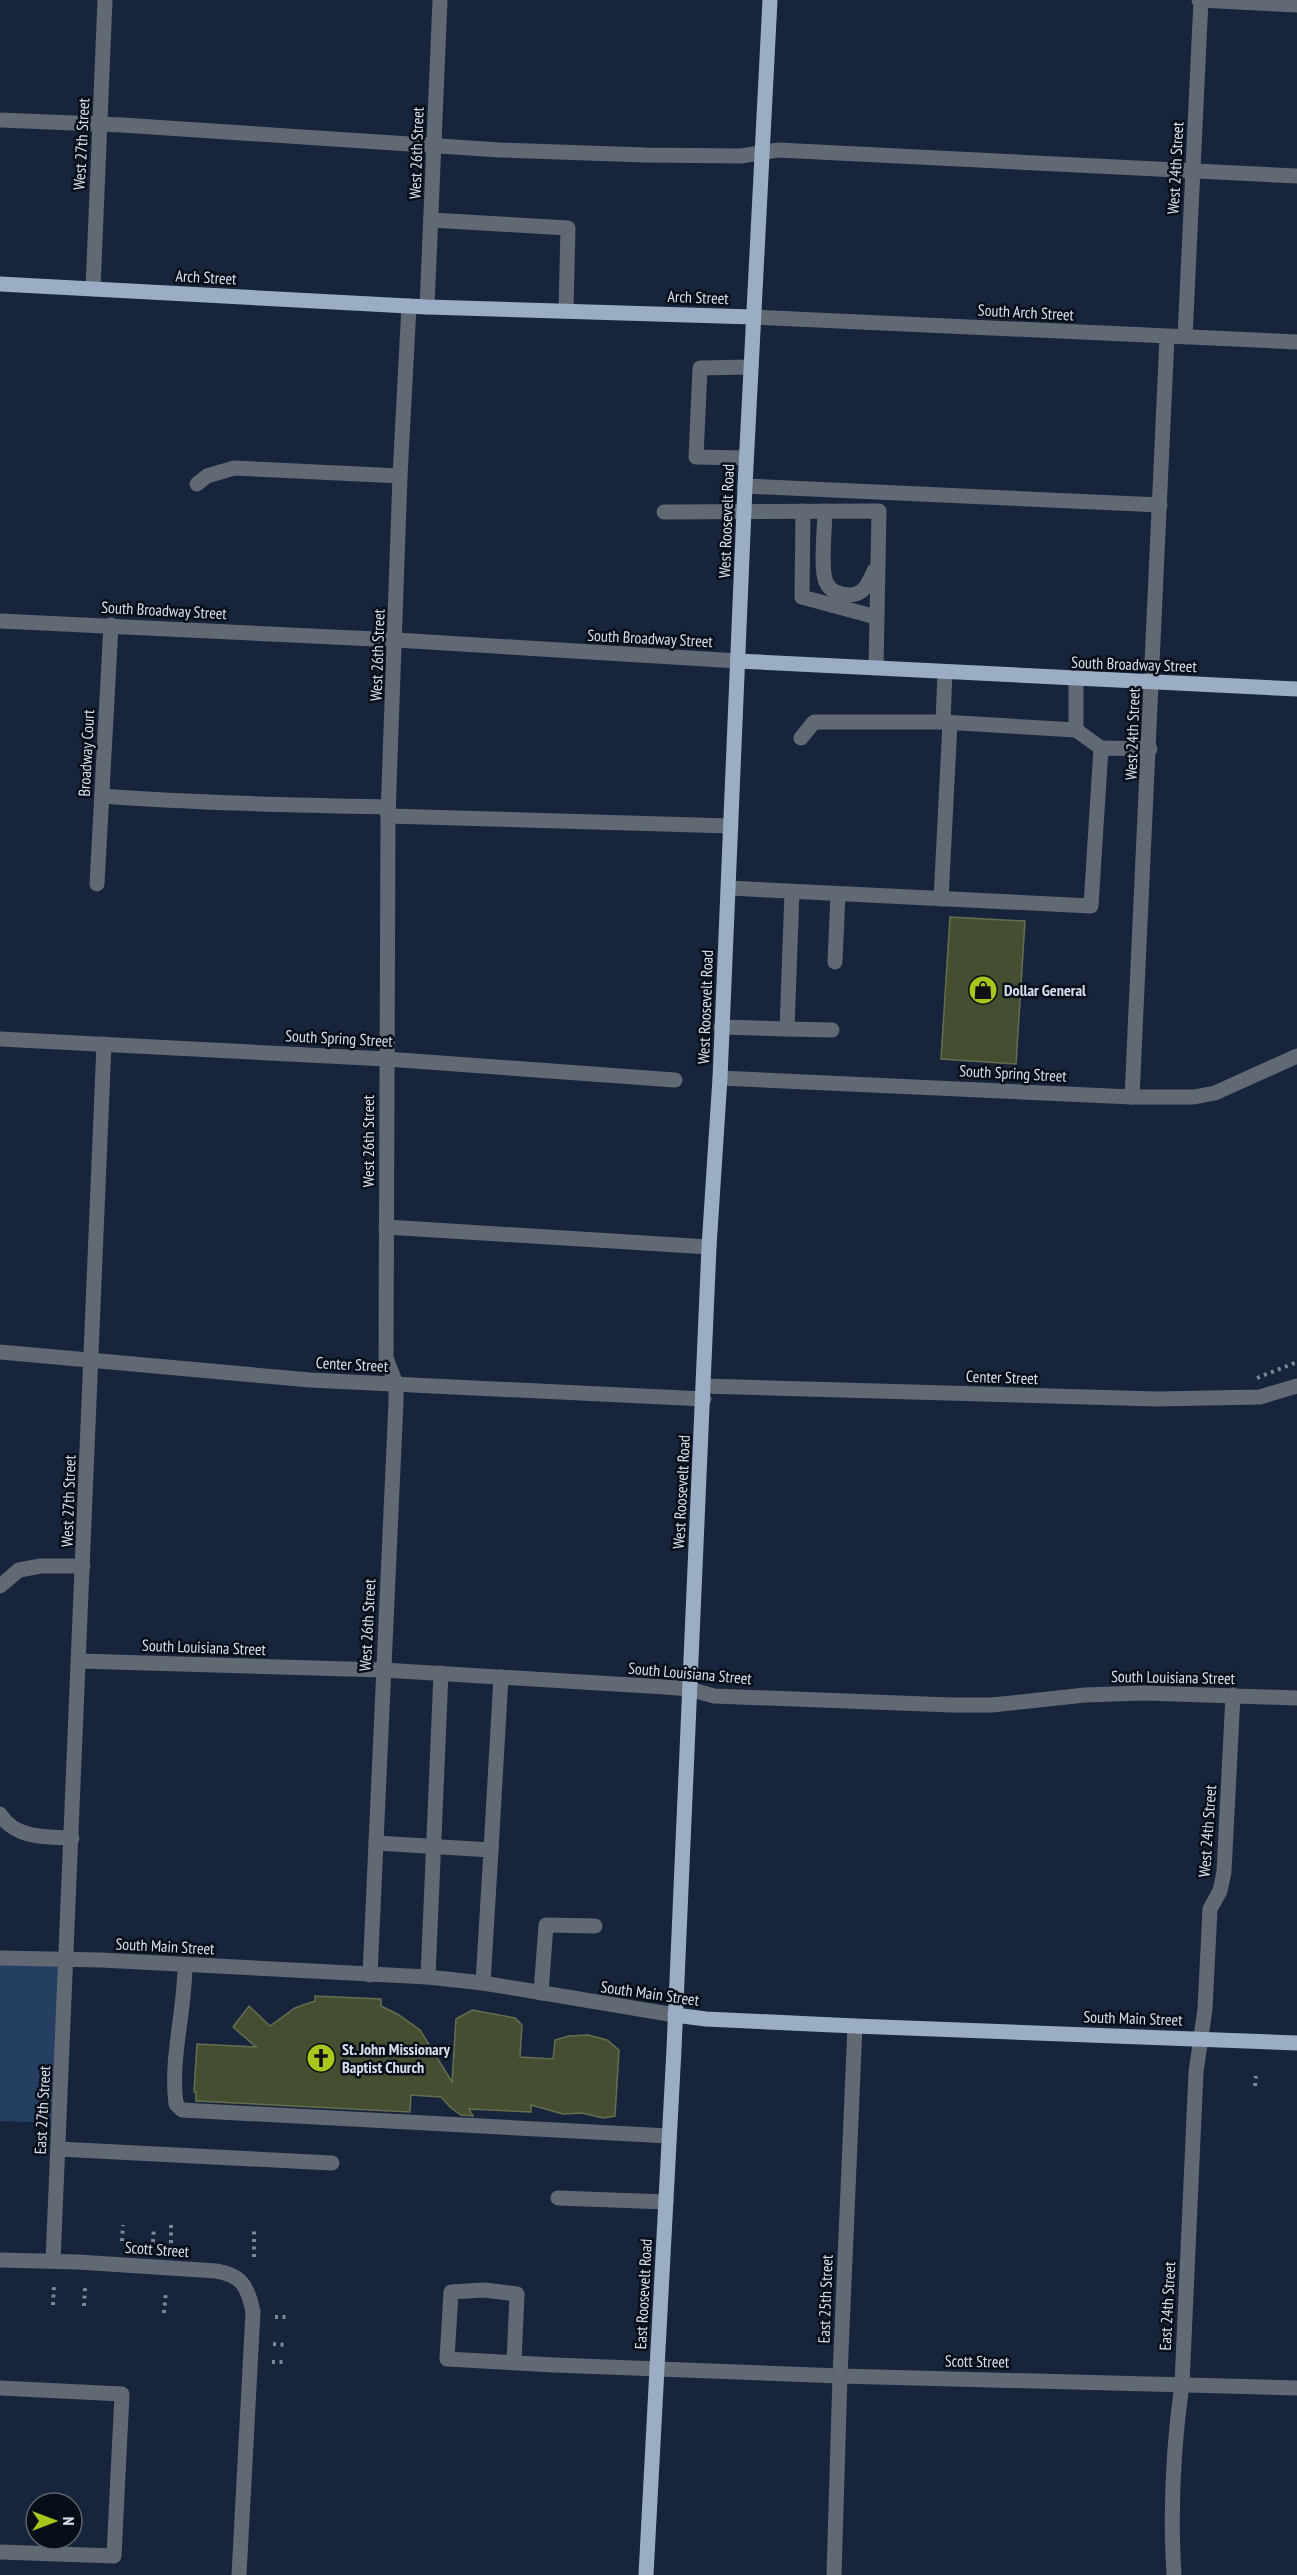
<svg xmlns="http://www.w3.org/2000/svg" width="1297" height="2575" font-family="'PT Sans Narrow',sans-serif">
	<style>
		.green { fill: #253f63 }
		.building { fill: #464e31; stroke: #656e4f; stroke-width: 1.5 }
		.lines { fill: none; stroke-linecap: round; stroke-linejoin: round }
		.path { stroke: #7b889a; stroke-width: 4; stroke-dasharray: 3 4.5; stroke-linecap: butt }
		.minor { stroke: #606974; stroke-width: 15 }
		.major { stroke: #9badc5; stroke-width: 15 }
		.labels { text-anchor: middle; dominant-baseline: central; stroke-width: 5; stroke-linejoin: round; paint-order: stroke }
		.street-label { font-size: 16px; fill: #d5e0ef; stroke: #080e18 }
		.poi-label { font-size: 16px; font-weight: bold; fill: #d5e0ef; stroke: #080e18; text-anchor: start }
	</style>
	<rect width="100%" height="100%" fill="#16253b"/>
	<polygon class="green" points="0,1958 66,1960 59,2123 0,2121"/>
	<g class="building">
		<polygon points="950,917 1025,921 1016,1064 941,1059"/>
		<polygon points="315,1996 381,1999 381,2006 399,2015 420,2030 452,2082 456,2019 472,2010 515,2018 522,2025 520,2057 553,2059 555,2040 569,2036 588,2035 607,2040 619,2050 615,2116 603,2118 582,2113 563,2114 531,2105 531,2112 469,2109 473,2116 461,2115 451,2108 441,2097 411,2095 410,2112 196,2101 196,2092 194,2092 197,2044 256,2047 233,2027 249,2006 270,2026 295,2008 315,2001"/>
	</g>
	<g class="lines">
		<g class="path">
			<polyline points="1257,1378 1297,1362"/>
			<polyline points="1255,2086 1256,2076"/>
			<polyline points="122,2241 123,2225"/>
			<polyline points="153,2242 154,2228"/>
			<polyline points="171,2243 171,2225"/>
			<polyline points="254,2257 254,2229"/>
			<polyline points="53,2305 54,2286"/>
			<polyline points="84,2306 85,2288"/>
			<polyline points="164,2313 166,2291"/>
			<polyline points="275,2317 290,2317"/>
			<polyline points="273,2344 288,2345"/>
			<polyline points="272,2362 287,2362"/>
		</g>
		<g class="minor">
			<polyline points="1199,0 1297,5"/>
			<polyline points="0,120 122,125 500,150 645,155 741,156 778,150 1297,176"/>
			<polyline points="431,220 568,228 566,311"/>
			<polyline points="93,289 105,0"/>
			<polyline points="427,307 440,0"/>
			<polyline points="753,317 1297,342"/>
			<polyline points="1185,337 1201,0"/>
			<polyline points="746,458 696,457 700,368 751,367"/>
			<polyline points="197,484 207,476 234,468 400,476"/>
			<polyline points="745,486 1160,505"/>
			<polyline points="803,511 802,597 876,617"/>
			<path d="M825 511C825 526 820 569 826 582 830 591 839 595 849 595 864 595 869 583 874 571"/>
			<polyline points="664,512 879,511 876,668"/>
			<polyline points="0,621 396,640 738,661"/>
			<polyline points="943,722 1076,730 1076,680"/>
			<polyline points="1076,730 1101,748"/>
			<polyline points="801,738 814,722 943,722 945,672"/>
			<path d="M102 796C197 803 293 805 388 807"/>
			<polyline points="388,816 731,826"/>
			<polyline points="97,884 111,625"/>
			<polyline points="729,888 1091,906 1101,748 1150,749"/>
			<polyline points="941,899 950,723"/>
			<polyline points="835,962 838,894"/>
			<polyline points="721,1027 787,1029 792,892"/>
			<polyline points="787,1029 832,1030"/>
			<polyline points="0,1039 386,1059 675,1080"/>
			<polyline points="720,1078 1132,1097 1194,1097 1215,1093 1297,1056"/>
			<polyline points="1132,1097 1167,337"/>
			<polyline points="386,1227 709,1247"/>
			<polyline points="0,1352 310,1380 704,1399"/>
			<polyline points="704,1386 1157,1399 1260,1397 1297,1386"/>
			<polyline points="0,1586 19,1570 41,1566 83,1566"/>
			<polyline points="79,1661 383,1670 665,1687 689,1689 714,1696 951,1705 992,1705 1085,1695 1144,1693 1297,1698"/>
			<path d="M0 1814C15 1839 47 1837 72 1838"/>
			<polyline points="376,1843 491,1850 483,1983"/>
			<polyline points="491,1850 501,1677"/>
			<polyline points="0,1958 101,1960 428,1977 483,1983 675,2015"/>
			<path d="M185 1965C185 2011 170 2058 176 2104L182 2110 669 2136"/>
			<polyline points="370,1975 396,1402 396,1384 386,1358 388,816 400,476 409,306"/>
			<polyline points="428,1977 441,1673"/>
			<polyline points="541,1993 546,1925 595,1926"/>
			<polyline points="58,2149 332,2163"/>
			<polyline points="558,2198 666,2202"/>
			<path d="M0 2260 78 2262 216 2271C242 2275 248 2287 253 2312L239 2575"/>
			<polyline points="53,2261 104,1044"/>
			<polyline points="514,2362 517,2294 484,2290 451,2292 447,2359 554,2365 840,2376 1297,2388"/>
			<polyline points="0,2388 122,2394 114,2556 0,2552"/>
			<polyline points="834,2575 840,2376 855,2026"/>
			<path d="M1174 2575C1170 2511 1173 2448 1182 2384L1196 2072 1205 2009 1210 1909 1220 1891 1224 1872 1233 1695"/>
		</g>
		<g class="major">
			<polyline points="0,284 427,307 753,317"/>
			<polyline points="738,661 1297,689"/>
			<polyline points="675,2015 706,2019 855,2026 1297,2043"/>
			<polyline points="646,2575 674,2049 709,1247 720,1078 745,486 770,0"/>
		</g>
	</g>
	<defs>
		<g id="shop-disc" transform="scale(1.5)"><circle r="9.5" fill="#a8c71d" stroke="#080e18"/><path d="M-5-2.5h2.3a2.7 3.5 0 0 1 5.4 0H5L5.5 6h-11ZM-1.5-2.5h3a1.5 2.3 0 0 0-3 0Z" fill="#111"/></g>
		<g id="church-disc" transform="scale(1.5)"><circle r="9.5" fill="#a8c71d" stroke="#080e18"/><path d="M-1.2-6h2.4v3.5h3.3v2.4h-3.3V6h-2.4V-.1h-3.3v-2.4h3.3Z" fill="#111"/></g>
	</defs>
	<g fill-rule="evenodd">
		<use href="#shop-disc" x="983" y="990"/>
		<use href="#church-disc" x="321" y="2058"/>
	</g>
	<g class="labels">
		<g class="street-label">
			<text transform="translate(81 144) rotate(-87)">West 27th Street</text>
			<text transform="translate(416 153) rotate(-88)">West 26th Street</text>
			<text transform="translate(1175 168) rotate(-87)">West 24th Street</text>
			<text transform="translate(206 277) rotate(3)">Arch Street</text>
			<text transform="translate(698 297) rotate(2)">Arch Street</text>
			<text transform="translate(1026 312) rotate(3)">South Arch Street</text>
			<text transform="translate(726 521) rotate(-88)">West Roosevelt Road</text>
			<text transform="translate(164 610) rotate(3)">South Broadway Street</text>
			<text transform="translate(650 638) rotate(3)">South Broadway Street</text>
			<text transform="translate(377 655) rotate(-88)">West 26th Street</text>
			<text transform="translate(1134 664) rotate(2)">South Broadway Street</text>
			<text transform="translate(1132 734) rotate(-88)">West 24th Street</text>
			<text transform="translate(86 753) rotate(-87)">Broadway Court</text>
			<text transform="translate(705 1007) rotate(-88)">West Roosevelt Road</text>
			<text transform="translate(339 1038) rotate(3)">South Spring Street</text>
			<text transform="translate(1013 1073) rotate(3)">South Spring Street</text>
			<text transform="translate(368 1141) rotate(-90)">West 26th Street</text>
			<text transform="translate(352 1364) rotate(3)">Center Street</text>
			<text transform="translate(1002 1377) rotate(2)">Center Street</text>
			<text transform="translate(681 1492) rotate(-87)">West Roosevelt Road</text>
			<text transform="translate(68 1501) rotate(-88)">West 27th Street</text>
			<text transform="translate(367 1625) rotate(-87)">West 26th Street</text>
			<text transform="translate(204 1647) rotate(2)">South Louisiana Street</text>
			<text transform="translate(690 1673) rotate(5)">South Louisiana Street</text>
			<text transform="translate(1173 1677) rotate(1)">South Louisiana Street</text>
			<text transform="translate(1207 1831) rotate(-86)">West 24th Street</text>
			<text transform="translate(165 1946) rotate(3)">South Main Street</text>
			<text transform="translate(650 1993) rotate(8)">South Main Street</text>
			<text transform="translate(1133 2018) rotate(2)">South Main Street</text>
			<text transform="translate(42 2110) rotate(-87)">East 27th Street</text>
			<text transform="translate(157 2249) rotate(4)">Scott Street</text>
			<text transform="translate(643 2294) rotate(-87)">East Roosevelt Road</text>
			<text transform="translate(825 2299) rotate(-88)">East 25th Street</text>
			<text transform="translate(1167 2306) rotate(-87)">East 24th Street</text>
			<text transform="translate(977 2361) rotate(1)">Scott Street</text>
		</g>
		<g class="poi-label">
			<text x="1004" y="990">Dollar General</text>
			<text x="342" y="2049">St. John Missionary<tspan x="342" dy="18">Baptist Church</tspan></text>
		</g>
	</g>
	<g transform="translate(54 2521) rotate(90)"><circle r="28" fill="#080e18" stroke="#5a626e" stroke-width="1.5"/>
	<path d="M0-4.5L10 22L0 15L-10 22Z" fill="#a8c71d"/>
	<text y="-9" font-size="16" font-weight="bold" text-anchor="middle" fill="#d5e0ef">N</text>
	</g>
</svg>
